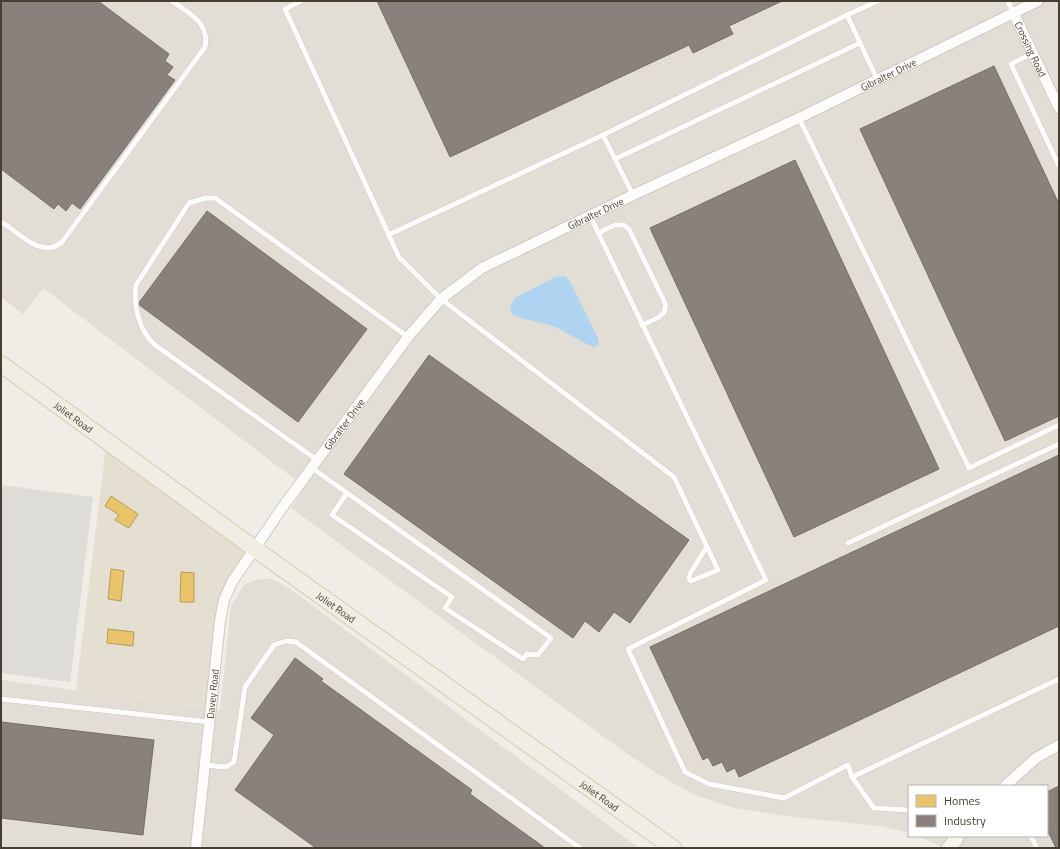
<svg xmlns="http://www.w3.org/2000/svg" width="1060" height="849" font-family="'Titillium Web',sans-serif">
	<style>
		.residential { fill: #e4dfd1 }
		.industrial { fill: #e2ded6 }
		.parking { fill: #dedcd6 }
		.water { fill: #afd4f2 }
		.homes { fill: #e9c46a; stroke: #b89c59 }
		.industry { fill: #8a817c; stroke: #756d66 }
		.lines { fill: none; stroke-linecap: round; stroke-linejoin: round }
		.lane-casing { stroke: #cdcac3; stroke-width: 6 }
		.street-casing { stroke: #cdcac3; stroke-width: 12 }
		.secondary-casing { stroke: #cfcabb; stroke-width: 16 }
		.primary-casing { stroke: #d4cbb0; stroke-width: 18 }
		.lane { stroke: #fdfcfb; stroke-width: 5 }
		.street { stroke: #fdfcfb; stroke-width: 10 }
		.secondary { stroke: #f6f4ec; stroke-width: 14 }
		.primary { stroke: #f0ede2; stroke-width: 16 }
		.labels { text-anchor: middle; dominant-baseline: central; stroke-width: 4; stroke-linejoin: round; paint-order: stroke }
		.street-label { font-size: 10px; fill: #453e31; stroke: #fff }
	</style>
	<rect width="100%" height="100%" fill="#efede5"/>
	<polygon class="residential" points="106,447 249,550 231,576 207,708 76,690"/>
	<g class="industrial">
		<polygon points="1,1 1059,1 1059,848 945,848 916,836 1047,836 1047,786 909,786 909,833 879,826 786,816 734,808 695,795 659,775 619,748 291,508 305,487 43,288 23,314 1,297"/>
		<polygon points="261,579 270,579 281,583 293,591 639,848 1,848 1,680 220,710 231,606 244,585 253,581"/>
	</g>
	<polygon class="parking" points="1,485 93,497 70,682 1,673"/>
	<path class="water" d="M565 276 570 281 598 338 599 344 594 347C581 342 570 334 557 328 542 321 527 322 512 314L510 306 515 298 555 277Z"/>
	<g class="homes">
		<polygon points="111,496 138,514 129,528 115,520 119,515 105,506"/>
		<polygon points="111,569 124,571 121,601 108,599"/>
		<polygon points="181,572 194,573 194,602 180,602"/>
		<polygon points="108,629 134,632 133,646 107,643"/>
	</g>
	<g class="industry">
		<polygon points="1,1 98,1 169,54 165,61 173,67 167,75 175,80 80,209 72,203 66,211 58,204 54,209 1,169"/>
		<polygon points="377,1 782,1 729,26 733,34 693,53 689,45 450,157"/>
		<polygon points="994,66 1059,204 1059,416 1005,441 860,129"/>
		<polygon points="795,160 939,469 794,537 650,228"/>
		<polygon points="207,211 367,329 298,422 138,304"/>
		<polygon points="429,355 689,540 630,623 614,612 599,632 585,621 573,638 344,474"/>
		<polygon points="1059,455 1059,626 739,777 735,768 727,772 722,762 713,766 708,757 703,760 650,647"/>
		<polygon points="295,658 323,679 321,681 472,790 470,794 545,848 316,848 235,790 274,735 251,718"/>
		<polygon points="1,722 154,740 143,835 1,818"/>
		<polygon points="1059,786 1059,848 1056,848 1047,829 1047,792"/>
	</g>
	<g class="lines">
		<g class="lane-casing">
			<g id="lane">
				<polyline points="301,1 285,9 399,257 441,299 674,477 718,570 691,581 689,578 690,574 706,548"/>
				<polyline points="1008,1 1013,12"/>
				<polyline points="1033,53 1011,64 1059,166"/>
				<polyline points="877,79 847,15 878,1"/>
				<polyline points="799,118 969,468 1059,425"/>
				<polyline points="615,159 860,43"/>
				<polyline points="633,195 603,135 847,15"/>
				<polyline points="590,216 766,580 628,649 685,772 709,784 784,798 848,765 852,777 874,808 909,810"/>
				<path d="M1 222C19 232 41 260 62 242L205 47C210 23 189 13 172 1"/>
				<path d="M598 233 615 225H624L629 229 665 303C668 317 653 320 642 325"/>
				<polyline points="388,235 603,135"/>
				<path d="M317 460 155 345C139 331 133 305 136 285L189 203 206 198H215L408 337"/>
				<polyline points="312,468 551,638 538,655 527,654 523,659 445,608 452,597 332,515 347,493"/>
				<polyline points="848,543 1059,444"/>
				<polyline points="1,699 209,722"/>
				<polyline points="204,765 226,767 234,762 245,687 274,645 286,641 296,642 580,848"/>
				<polyline points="852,777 1059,679"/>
				<polyline points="1031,836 1037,848"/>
			</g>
		</g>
		<g class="street-casing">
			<g id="street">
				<path id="s1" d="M1013 12 1059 108"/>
				<polyline points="1005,786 1036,758 1059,745"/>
				<path id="s2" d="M196 848 220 621 224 600 232 582 282 508 408 337 441 299 482 268 633 195 799 118 1038 1"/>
			</g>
		</g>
		<g class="secondary-casing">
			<polyline id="secondary" points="949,848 956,839"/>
		</g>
		<g class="primary-casing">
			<g id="primary">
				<path id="s3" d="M1 364 255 549 673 848"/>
			</g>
		</g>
		<use href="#lane" class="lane"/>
		<use href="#street" class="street"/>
		<use href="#secondary" class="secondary"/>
		<use href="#primary" class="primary"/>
	</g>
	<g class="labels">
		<g class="street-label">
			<text stroke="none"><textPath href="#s1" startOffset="41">Crossing Road</textPath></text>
			<text stroke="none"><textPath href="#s2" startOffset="1123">Gibralter Drive</textPath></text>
			<text stroke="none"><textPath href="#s2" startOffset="799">Gibralter Drive</textPath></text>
			<text stroke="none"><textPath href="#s3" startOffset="90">Joliet Road</textPath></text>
			<text stroke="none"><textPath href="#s2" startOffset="463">Gibralter Drive</textPath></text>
			<text stroke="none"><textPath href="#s3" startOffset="414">Joliet Road</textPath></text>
			<text stroke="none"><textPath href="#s2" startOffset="155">Davey Road</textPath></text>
			<text stroke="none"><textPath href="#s3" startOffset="738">Joliet Road</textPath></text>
		</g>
	</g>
	<rect width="1060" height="849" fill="none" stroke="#453e31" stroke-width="4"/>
	<rect x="908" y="785" width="140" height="52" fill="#ffffff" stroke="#b5b2ad"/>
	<rect x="916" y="795" width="20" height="12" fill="#e9c46a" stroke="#b5b2ad"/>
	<text x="944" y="805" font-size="12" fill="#453e31">Homes</text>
	<rect x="916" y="815" width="20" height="12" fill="#8a817c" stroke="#b5b2ad"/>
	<text x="944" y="825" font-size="12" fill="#453e31">Industry</text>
</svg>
